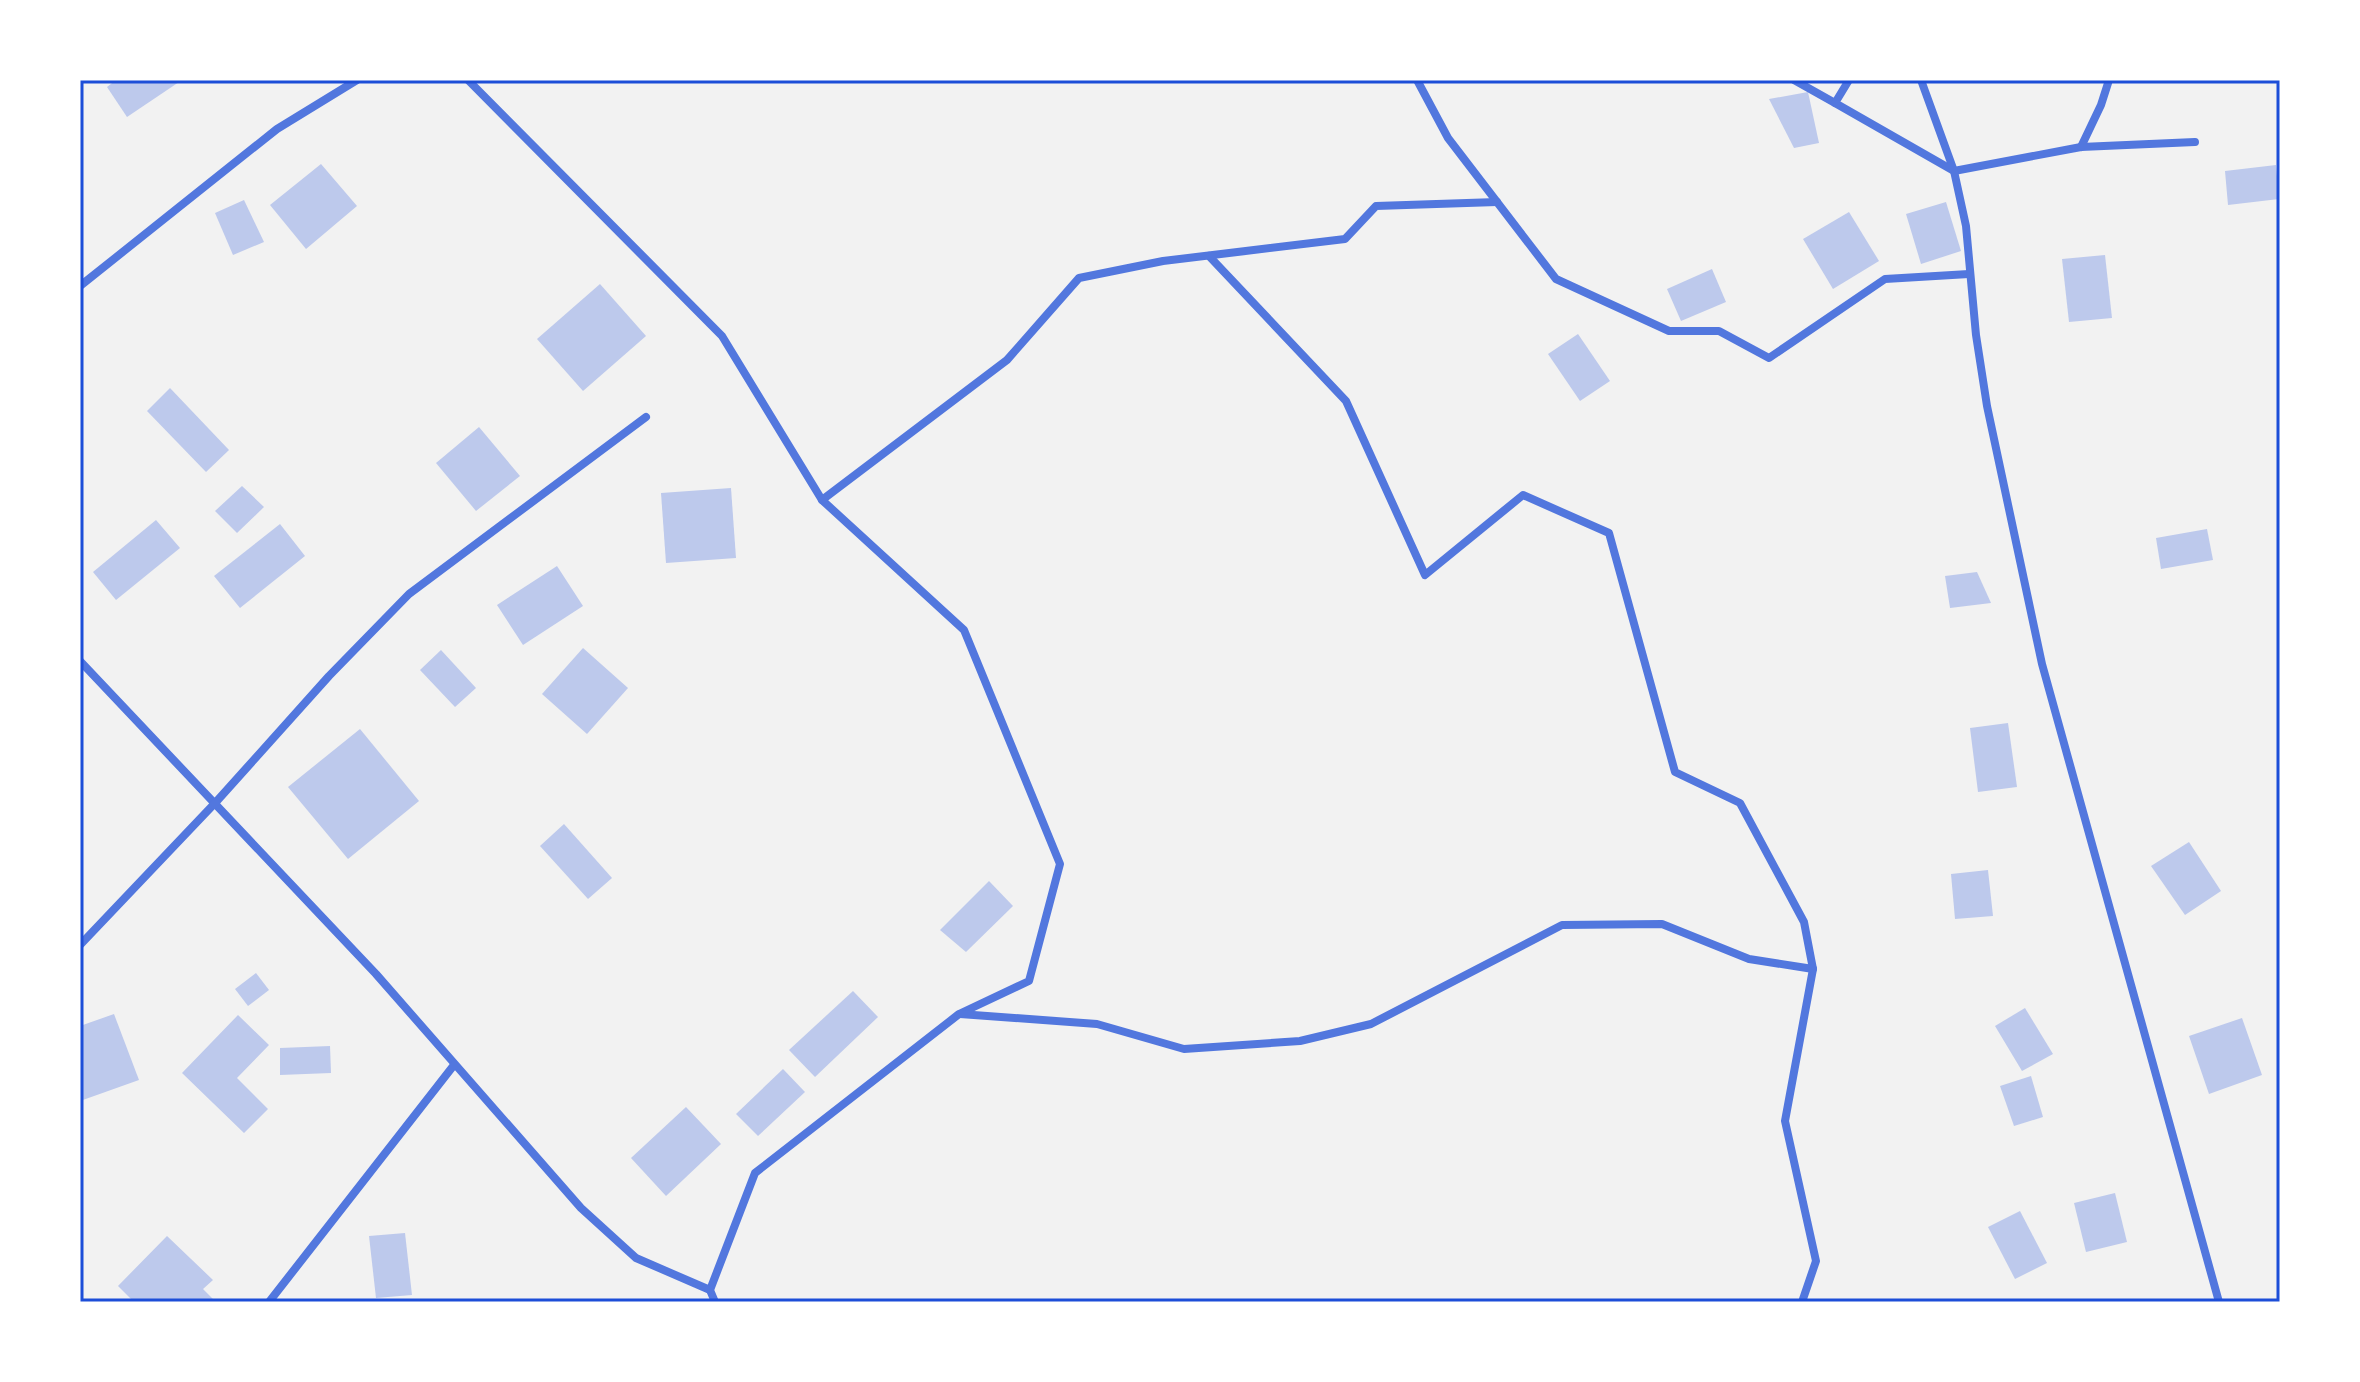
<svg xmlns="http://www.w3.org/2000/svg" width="2360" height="1382" font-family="Overpass,sans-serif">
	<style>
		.building { fill: #bdc9ec }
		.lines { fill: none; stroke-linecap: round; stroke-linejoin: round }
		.minor { stroke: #5277de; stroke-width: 8 }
		.neatline { fill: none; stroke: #1d4ed8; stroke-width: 3 }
	</style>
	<rect width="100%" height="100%" fill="#f2f2f2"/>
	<g class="building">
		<polygon points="116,80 182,80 127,117 107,87"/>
		<polygon points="1808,92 1819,143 1794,148 1769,99"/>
		<polygon points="321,164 357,206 306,249 270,205"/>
		<polygon points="2276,165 2279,199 2228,205 2225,171"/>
		<polygon points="244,200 264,242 233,255 215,213"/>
		<polygon points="1946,202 1961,251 1921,264 1906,214"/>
		<polygon points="1849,212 1879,261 1833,289 1803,239"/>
		<polygon points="2105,255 2112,318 2069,322 2062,259"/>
		<polygon points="1712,269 1726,302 1681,321 1667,289"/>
		<polygon points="600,284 646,336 583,391 537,339"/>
		<polygon points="1578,334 1610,381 1580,401 1548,354"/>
		<polygon points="170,388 229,450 206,472 147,411"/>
		<polygon points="479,427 520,476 476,511 436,463"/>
		<polygon points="242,486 264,507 237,533 215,511"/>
		<polygon points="731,488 736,558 666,563 661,493"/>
		<polygon points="156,520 180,548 116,600 93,572"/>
		<polygon points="280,524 305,556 240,608 214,576"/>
		<polygon points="2207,529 2213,560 2161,569 2156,538"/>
		<polygon points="557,566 583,606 523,645 497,605"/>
		<polygon points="1977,572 1991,603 1950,608 1945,576"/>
		<polygon points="583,648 628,688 587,734 542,694"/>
		<polygon points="441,650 476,688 455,707 420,670"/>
		<polygon points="2008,723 2017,787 1978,792 1970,728"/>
		<polygon points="360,729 419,801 348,859 288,787"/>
		<polygon points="564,824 612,878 588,899 540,846"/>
		<polygon points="2189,842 2221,891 2185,915 2151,866"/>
		<polygon points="1988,870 1993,916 1955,919 1951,874"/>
		<polygon points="989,881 1013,906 966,952 940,930"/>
		<polygon points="256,973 269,990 248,1006 235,989"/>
		<polygon points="853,991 878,1017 815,1077 789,1050"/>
		<polygon points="2025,1008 2053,1054 2022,1071 1995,1026"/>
		<polygon points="114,1014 139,1080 80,1101 80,1026"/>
		<polygon points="238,1015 269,1045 237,1078 268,1109 244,1133 182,1073"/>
		<polygon points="2242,1018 2262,1075 2209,1094 2189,1036"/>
		<polygon points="330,1046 331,1073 280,1075 280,1048"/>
		<polygon points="783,1069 805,1092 758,1136 736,1114"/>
		<polygon points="2031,1076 2043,1117 2014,1126 2000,1086"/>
		<polygon points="686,1107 721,1144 666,1196 631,1158"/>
		<polygon points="2115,1193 2127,1242 2086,1252 2074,1203"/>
		<polygon points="2020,1211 2047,1263 2015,1279 1988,1227"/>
		<polygon points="405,1233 412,1295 376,1298 369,1236"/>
		<polygon points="167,1236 213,1280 203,1289 216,1302 134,1302 118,1286"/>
	</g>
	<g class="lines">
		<g class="minor">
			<polyline points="468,80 722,336 822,500 964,630 1060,864 1029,981 959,1014 755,1173 710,1290 715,1302"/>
			<polyline points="1417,80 1448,138 1556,279 1669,331 1719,331 1769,358 1885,279 1969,274"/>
			<polyline points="1794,80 1835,103"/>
			<polyline points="1849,80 1835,103 1954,171 2081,147 2195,142"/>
			<polyline points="1921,80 1954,171 1966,226 1976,335 1987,406 2042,664 2219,1302"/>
			<polyline points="2081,147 2101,105 2109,80"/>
			<polyline points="1209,256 1346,401 1425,575 1523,495 1609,533 1675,772 1740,803 1804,922 1813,969 1785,1121 1816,1261 1802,1302"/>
			<polyline points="80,286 277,129 357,80"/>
			<polyline points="822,500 1007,360 1079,278 1163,261 1345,239 1376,206 1497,202"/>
			<polyline points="80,661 376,974 581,1208 636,1258 710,1290"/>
			<polyline points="80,945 216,802 329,676 409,594 646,417"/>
			<polyline points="960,1014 1097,1024 1184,1049 1300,1041 1371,1024 1562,925 1662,924 1749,959 1813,969"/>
			<polyline points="269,1302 454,1065"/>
		</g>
	</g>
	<rect width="2360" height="1382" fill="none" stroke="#ffffff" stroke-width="164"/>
	<rect x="82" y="82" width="2196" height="1218" class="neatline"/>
</svg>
